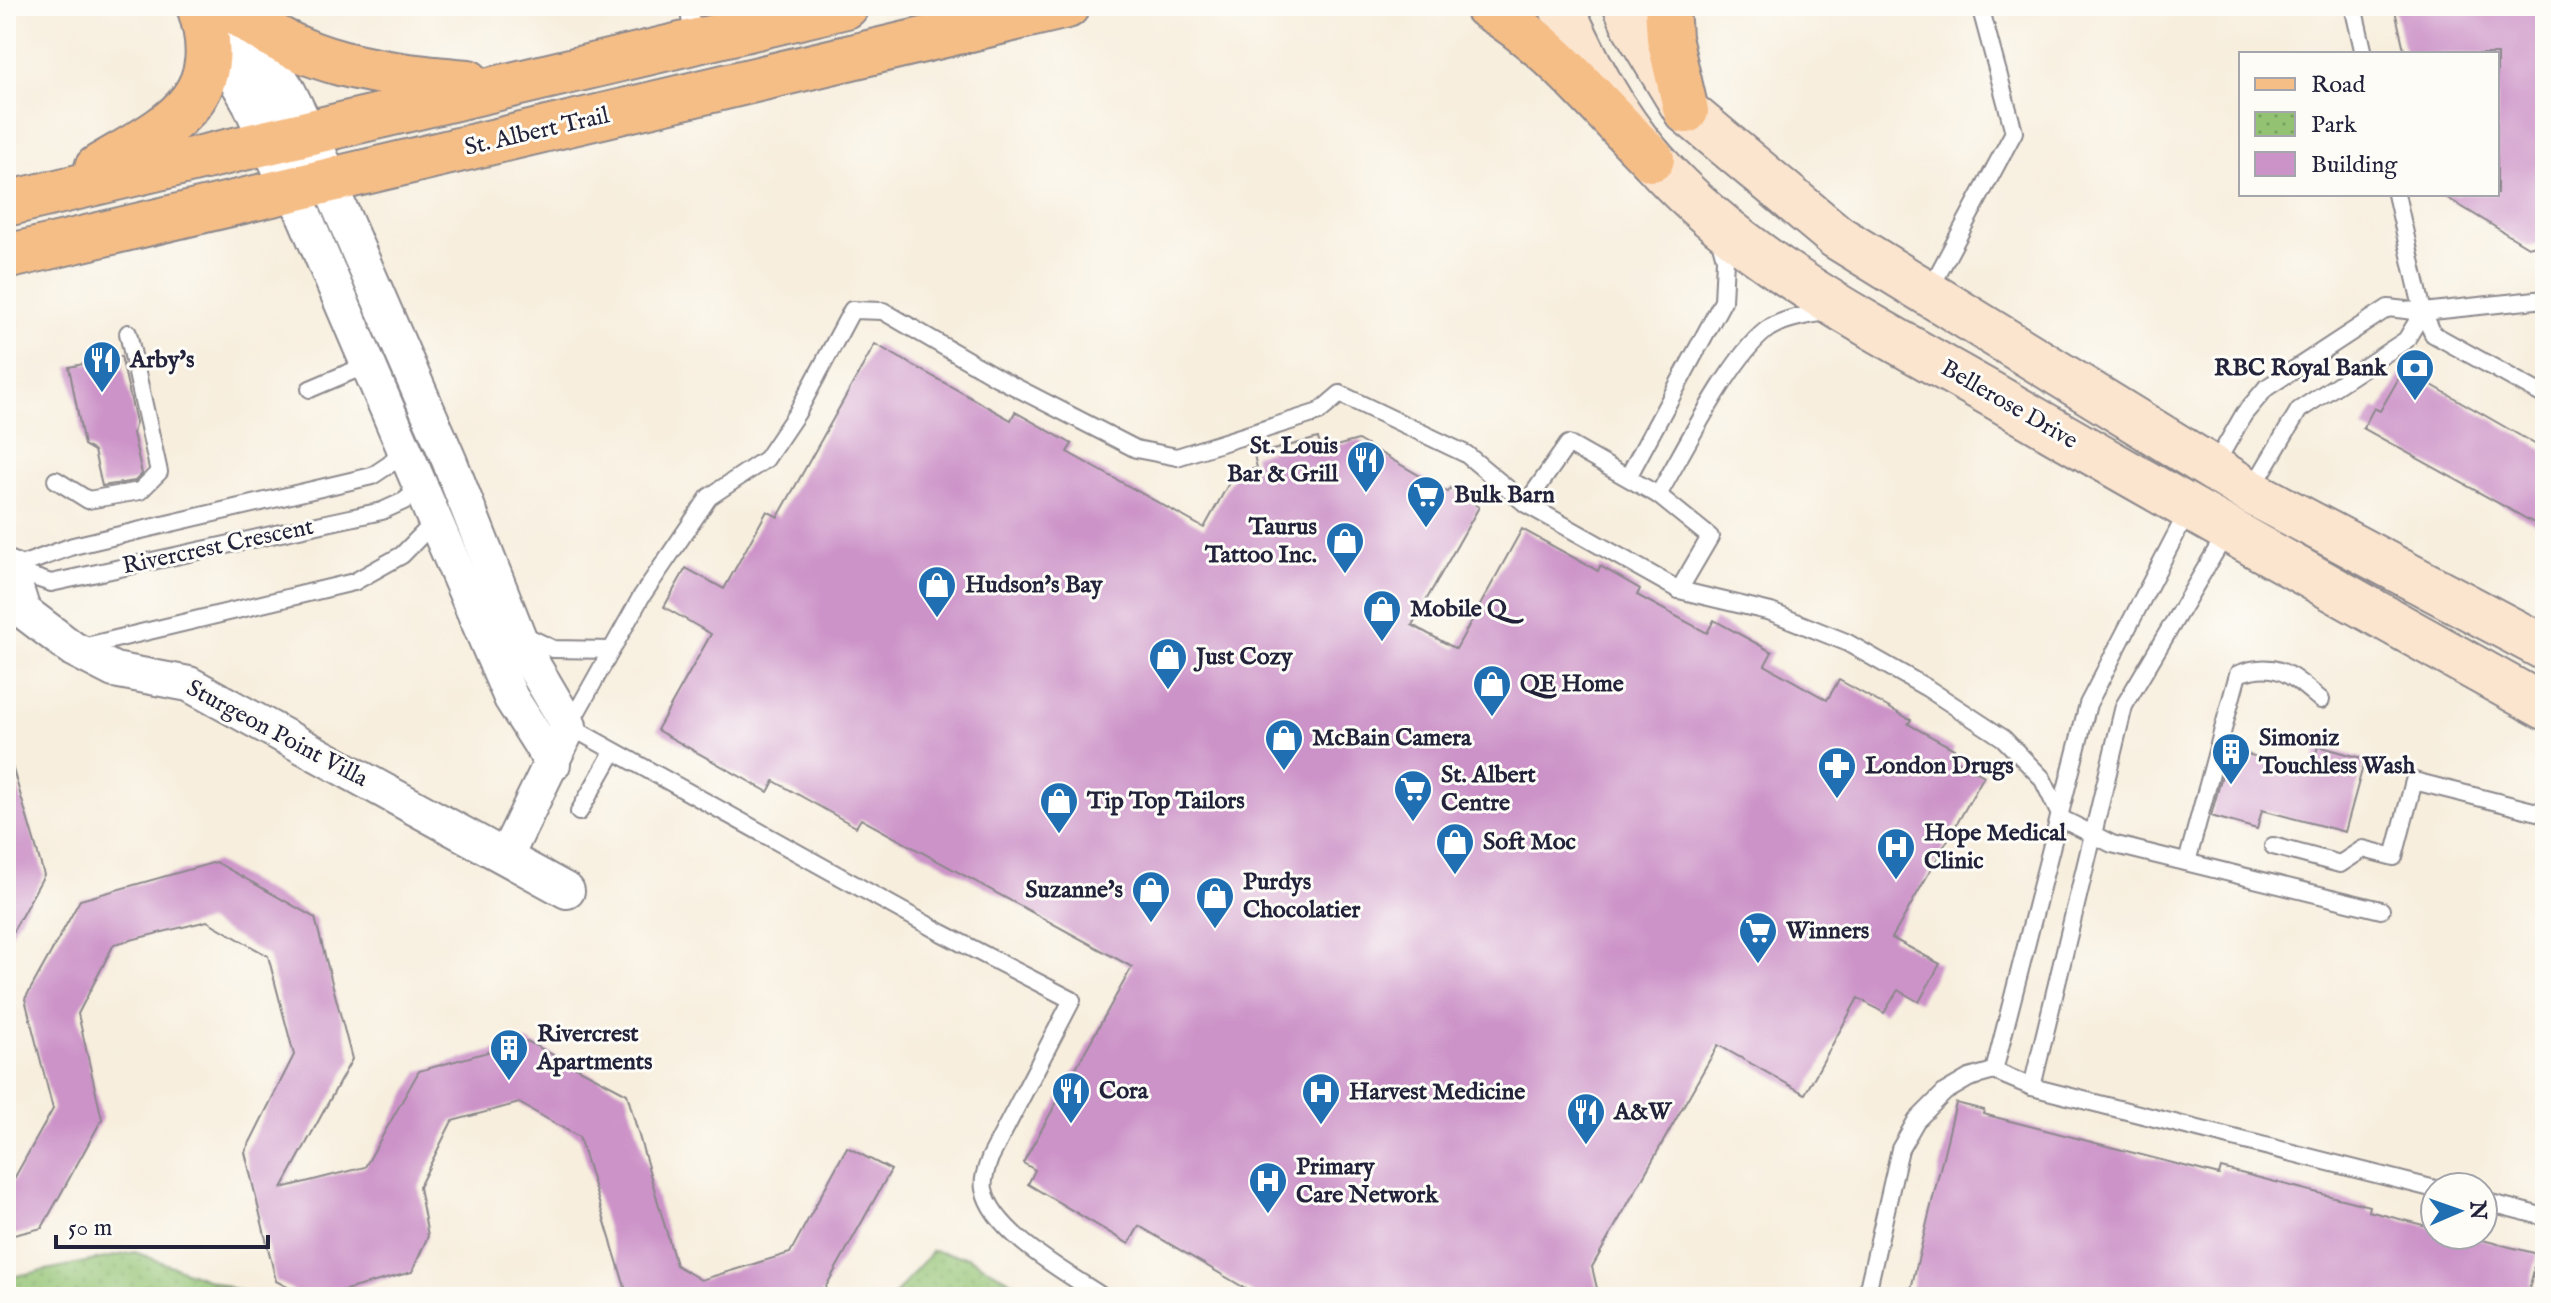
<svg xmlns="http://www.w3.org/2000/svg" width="2551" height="1303" font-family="'IM FELL English',serif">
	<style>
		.park { fill: url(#park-dots); stroke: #5a7256; stroke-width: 2 }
		.building { fill: #cc93c8 }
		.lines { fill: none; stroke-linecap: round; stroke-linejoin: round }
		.service-casing { stroke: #8c888c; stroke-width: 20 }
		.minor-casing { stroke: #8c888c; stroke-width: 38 }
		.tertiary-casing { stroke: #8c888c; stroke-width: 46 }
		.secondary-casing { stroke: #8c888c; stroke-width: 48 }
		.primary-casing { stroke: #8c888c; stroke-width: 48 }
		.service { stroke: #fff; stroke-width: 16 }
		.minor { stroke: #fff; stroke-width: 34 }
		.tertiary { stroke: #fff; stroke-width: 42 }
		.secondary { stroke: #fbe5cf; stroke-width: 44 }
		.primary { stroke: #f6be87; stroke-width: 44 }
		.labels { text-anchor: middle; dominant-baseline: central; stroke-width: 6; stroke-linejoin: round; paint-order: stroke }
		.street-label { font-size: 24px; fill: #22223b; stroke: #fdfcf7 }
		.poi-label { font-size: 24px; font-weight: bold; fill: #22223b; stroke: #fdfcf7; text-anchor: start }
	</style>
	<defs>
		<pattern id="park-dots" width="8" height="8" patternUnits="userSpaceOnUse" patternTransform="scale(2)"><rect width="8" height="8" fill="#92c272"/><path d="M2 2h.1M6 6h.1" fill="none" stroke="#7ea664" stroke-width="1.8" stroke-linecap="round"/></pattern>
	</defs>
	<rect width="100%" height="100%" fill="#fdfcf7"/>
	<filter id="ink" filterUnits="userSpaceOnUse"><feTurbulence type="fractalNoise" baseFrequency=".0125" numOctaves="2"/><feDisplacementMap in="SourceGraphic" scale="16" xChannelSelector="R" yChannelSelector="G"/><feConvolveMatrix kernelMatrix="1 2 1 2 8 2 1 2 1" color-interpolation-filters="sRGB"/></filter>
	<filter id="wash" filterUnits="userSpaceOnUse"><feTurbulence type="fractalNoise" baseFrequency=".006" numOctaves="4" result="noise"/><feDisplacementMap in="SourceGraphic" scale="32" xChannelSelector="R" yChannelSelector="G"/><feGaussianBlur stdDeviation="1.8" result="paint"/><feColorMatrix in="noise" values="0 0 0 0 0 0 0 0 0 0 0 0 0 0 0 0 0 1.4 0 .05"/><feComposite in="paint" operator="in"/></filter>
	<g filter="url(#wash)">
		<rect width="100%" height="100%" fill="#f7eedd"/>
		<g class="park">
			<polygon points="932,1251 968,1257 1039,1297 893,1297"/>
			<polygon points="135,1252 254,1297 6,1297 6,1278"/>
		</g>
		<g id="blocks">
			<g class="building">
				<polygon points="2394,6 2545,6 2545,243 2528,247 2441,194 2497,194 2497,54 2405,54"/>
				<polygon points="875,344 1011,420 1015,412 1072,444 1067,452 1204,528 1234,474 1257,468 1254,455 1318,438 1321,450 1358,440 1448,492 1450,488 1479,507 1412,625 1456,649 1522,529 1598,571 1600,566 1640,589 1637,595 1707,633 1714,620 1772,652 1765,665 1827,700 1839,680 1911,720 1908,724 1954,749 1950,757 1984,776 1892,938 1940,964 1919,1002 1898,990 1884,1013 1858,998 1805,1094 1718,1045 1592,1267 1599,1297 1260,1297 1139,1226 1129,1244 1028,1184 1035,1170 1023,1163 1132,967 861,819 856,827 774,781 768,792 657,730 711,634 664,607 686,568 724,589 767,511 778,517"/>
				<polygon points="121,356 136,422 133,433 142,474 135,481 102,486 94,451 84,445 69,367"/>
				<polygon points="2404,369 2545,450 2545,529 2363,428 2374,408 2380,411"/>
				<polygon points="2318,746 2365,759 2345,832 2262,810 2257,829 2211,816 2229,749 2311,772"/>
				<polygon points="6,766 12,766 44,875 6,944"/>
				<polygon points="216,862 315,918 352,1059 282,1188 365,1167 419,1071 527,1041 627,1094 676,1265 701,1280 790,1253 847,1147 891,1170 820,1297 628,1297 579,1137 519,1103 452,1121 419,1187 428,1236 412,1272 319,1297 306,1297 276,1281 245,1152 294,1055 268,956 207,921 114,944 78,1014 102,1119 42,1228 6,1237 6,1186 11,1184 53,1109 25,999 80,900"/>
				<polygon points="1956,1103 1984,1110 1983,1114 2219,1175 2221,1168 2369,1206 2368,1211 2435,1228 2435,1235 2462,1235 2538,1254 2527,1297 1909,1297"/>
			</g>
		</g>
	</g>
	<g filter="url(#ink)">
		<use href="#blocks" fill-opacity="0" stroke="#8c888c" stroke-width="2"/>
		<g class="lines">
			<g class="service-casing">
				<g id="service">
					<polyline points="688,6 694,40"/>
					<polyline points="2353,6 2364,54"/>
					<polyline points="2396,194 2423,312 2433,334 2545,396"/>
					<polyline points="1929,291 2014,132 1980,6"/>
					<polyline points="310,389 369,364"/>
					<polyline points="2213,468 2244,414 2266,388 2388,308 2423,312 2545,299"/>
					<polyline points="1628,477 1723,301 1725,259 1719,237"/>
					<polyline points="56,480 88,500 140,491 159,472 128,333"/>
					<polyline points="2251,491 2299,410 2406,340 2423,312"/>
					<path d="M1658 495C1682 455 1734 349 1771 327 1789 317 1811 315 1831 311"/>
					<polyline points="1526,504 1568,444 1658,495 1710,537 1679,590"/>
					<polyline points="10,569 73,546 372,476 390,464 402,447"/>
					<polyline points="12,570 51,583 382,511 404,501 421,488"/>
					<polyline points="524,635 553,649 611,650"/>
					<polyline points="78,648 354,582 402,555 437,519"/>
					<polyline points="579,812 613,752"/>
					<polyline points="2273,846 2340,864 2363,849 2394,857 2414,781 2545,814"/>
					<path d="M2187 862 2238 674C2277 659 2292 676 2321 700"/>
					<polyline points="1994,1071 2088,704 2189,509"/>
					<polyline points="2032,1087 2124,706 2227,532"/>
					<polyline points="2483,1201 2545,1217"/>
					<path d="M1103 1297C1067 1273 993 1233 984 1189 982 1179 987 1167 990 1158L1072 1000 942 933 569 726 641 597 709 497 766 459 797 413 852 310 883 311 998 378 1136 449 1177 457 1319 412 1340 394 1466 454 1526 504 1679 590 1771 612 1846 642 1927 688 2003 738 2042 778 2062 819 2112 844 2381 910"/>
					<polyline points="1866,1297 1900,1149 1916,1121 1945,1092 1969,1078 1994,1071 2032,1087 2435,1189"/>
				</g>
			</g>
			<g class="minor-casing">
				<g id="minor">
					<polyline points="328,181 449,460 523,648 569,726 506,856"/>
					<polyline points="293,189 511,698 553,764"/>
					<polyline points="6,570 10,569 23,611 73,649 114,670 189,684 567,891"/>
				</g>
			</g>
			<g class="tertiary-casing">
				<g id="tertiary">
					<polyline points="230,6 285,93 328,181"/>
					<polyline points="201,11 253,101 293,189"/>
				</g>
			</g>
			<g class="secondary-casing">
				<g id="secondary">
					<path d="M1561 6C1586 61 1612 113 1652 159 1742 262 1879 330 1996 397 2178 503 2361 605 2545 707"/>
					<polyline points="1626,6 1634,25 1686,111 1837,237 2251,492 2545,648"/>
				</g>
			</g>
			<g class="primary-casing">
				<g id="primary">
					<path d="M230 6C300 66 379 74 468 82"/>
					<path d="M1486 6C1552 45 1598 106 1652 159"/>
					<polyline points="1667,6 1669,38 1686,111"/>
					<path d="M97 168C165 127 232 102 199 6"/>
					<polyline points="6,204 846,6"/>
					<polyline points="6,257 1067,6"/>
				</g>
			</g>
			<use href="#service" class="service"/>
			<use href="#minor" class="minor"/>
			<use href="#tertiary" class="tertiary"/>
			<use href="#secondary" class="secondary"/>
			<use href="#primary" class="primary"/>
		</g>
	</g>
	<defs>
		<g id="restaurant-pin" transform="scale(2)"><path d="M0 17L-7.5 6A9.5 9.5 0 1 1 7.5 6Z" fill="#1f6fb2" stroke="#fdfcf7"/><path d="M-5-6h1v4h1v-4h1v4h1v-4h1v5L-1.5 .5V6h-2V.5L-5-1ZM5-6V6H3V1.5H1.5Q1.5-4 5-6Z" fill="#fff"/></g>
		<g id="bank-pin" transform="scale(2)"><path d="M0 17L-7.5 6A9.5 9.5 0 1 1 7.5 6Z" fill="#1f6fb2" stroke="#fdfcf7"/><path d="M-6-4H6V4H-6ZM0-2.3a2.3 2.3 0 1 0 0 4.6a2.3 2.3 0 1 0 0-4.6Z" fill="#fff"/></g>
		<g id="supermarket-pin" transform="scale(2)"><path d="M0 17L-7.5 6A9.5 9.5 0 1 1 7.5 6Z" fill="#1f6fb2" stroke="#fdfcf7"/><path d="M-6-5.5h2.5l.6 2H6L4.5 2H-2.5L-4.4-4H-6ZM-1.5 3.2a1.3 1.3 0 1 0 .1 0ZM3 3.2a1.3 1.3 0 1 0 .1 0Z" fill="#fff"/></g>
		<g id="shop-pin" transform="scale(2)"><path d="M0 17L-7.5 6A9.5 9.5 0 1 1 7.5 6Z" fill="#1f6fb2" stroke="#fdfcf7"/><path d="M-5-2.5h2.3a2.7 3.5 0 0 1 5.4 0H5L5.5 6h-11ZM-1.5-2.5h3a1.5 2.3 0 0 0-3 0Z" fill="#fff"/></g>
		<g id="building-pin" transform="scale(2)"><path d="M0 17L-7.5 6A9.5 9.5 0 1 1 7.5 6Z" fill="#1f6fb2" stroke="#fdfcf7"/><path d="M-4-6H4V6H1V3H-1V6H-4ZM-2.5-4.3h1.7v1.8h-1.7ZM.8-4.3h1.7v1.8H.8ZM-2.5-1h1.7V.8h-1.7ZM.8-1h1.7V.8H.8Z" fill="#fff"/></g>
		<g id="pharmacy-pin" transform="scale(2)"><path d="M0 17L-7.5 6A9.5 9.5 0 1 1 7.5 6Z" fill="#1f6fb2" stroke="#fdfcf7"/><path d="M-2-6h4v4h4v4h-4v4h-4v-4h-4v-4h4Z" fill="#fff"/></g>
		<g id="hospital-pin" transform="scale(2)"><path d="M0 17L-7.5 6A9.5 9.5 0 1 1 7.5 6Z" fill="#1f6fb2" stroke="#fdfcf7"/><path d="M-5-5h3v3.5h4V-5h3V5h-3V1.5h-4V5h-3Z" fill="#fff"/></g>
	</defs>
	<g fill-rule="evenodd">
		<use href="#restaurant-pin" x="102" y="360"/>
		<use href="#bank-pin" x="2415" y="368"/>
		<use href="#restaurant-pin" x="1366" y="460"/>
		<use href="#supermarket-pin" x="1426" y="495"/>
		<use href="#shop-pin" x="1345" y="541"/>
		<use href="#shop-pin" x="937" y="585"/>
		<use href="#shop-pin" x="1382" y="609"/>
		<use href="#shop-pin" x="1168" y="657"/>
		<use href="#shop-pin" x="1492" y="684"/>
		<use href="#shop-pin" x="1284" y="738"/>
		<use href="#building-pin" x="2231" y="752"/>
		<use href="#pharmacy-pin" x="1837" y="766"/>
		<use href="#supermarket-pin" x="1413" y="789"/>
		<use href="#shop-pin" x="1059" y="801"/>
		<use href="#shop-pin" x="1455" y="842"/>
		<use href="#hospital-pin" x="1896" y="847"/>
		<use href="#shop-pin" x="1151" y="890"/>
		<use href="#shop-pin" x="1215" y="896"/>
		<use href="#supermarket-pin" x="1758" y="931"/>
		<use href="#building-pin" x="509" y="1048"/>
		<use href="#restaurant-pin" x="1071" y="1091"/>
		<use href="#hospital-pin" x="1321" y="1092"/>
		<use href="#restaurant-pin" x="1586" y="1112"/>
		<use href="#hospital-pin" x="1268" y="1181"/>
	</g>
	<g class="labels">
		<g class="street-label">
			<text transform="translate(537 132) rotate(-13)">St. Albert Trail</text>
			<text transform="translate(2009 405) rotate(30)">Bellerose Drive</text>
			<text transform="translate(218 547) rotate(-12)">Rivercrest Crescent</text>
			<text transform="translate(277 734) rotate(28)">Sturgeon Point Villa</text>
		</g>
		<g class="poi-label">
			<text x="130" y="360">Arby's</text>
			<text x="2387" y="368" text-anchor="end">RBC Royal Bank</text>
			<text x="1338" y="446" text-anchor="end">St. Louis<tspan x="1338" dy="28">Bar &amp; Grill</tspan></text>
			<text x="1454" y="495">Bulk Barn</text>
			<text x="1317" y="527" text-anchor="end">Taurus<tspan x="1317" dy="28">Tattoo Inc.</tspan></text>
			<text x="965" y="585">Hudson's Bay</text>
			<text x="1410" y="609">Mobile Q</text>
			<text x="1196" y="657">Just Cozy</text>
			<text x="1520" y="684">QE Home</text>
			<text x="1312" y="738">McBain Camera</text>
			<text x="2259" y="738">Simoniz<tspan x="2259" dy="28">Touchless Wash</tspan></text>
			<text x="1865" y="766">London Drugs</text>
			<text x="1441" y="775">St. Albert<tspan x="1441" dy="28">Centre</tspan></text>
			<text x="1087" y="801">Tip Top Tailors</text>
			<text x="1924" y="833">Hope Medical<tspan x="1924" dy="28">Clinic</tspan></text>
			<text x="1483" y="842">Soft Moc</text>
			<text x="1243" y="882">Purdys<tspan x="1243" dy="28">Chocolatier</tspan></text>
			<text x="1123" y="890" text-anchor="end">Suzanne's</text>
			<text x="1786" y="931">Winners</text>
			<text x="537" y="1034">Rivercrest<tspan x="537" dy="28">Apartments</tspan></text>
			<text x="1099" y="1091">Cora</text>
			<text x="1349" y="1092">Harvest Medicine</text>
			<text x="1614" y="1112">A&amp;W</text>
			<text x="1296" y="1167">Primary<tspan x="1296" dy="28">Care Network</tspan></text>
		</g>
	</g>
	<rect width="2551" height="1303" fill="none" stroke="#fdfcf7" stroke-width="32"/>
	<rect x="2239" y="52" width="260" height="144" fill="#fdfcf7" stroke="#a5a5ac" stroke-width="2"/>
	<rect x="2255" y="78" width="40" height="12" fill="#f6be87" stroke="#a5a5ac" stroke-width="2"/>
	<text x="2311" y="92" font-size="24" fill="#22223b">Road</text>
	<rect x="2255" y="112" width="40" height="24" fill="url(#park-dots)" stroke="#a5a5ac" stroke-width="2"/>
	<text x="2311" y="132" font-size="24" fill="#22223b">Park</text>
	<rect x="2255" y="152" width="40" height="24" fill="#cc93c8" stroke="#a5a5ac" stroke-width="2"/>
	<text x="2311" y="172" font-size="24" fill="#22223b">Building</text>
	<g transform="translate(2459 1211) rotate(88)"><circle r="38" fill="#fdfcf7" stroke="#a5a5ac" stroke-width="2"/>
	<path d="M0-6L14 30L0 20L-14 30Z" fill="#1f6fb2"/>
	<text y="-12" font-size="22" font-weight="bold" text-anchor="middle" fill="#22223b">N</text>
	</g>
	<path d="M56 1235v12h212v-12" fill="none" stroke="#22223b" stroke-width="4"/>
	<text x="68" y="1235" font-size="24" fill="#22223b" stroke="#fdfcf7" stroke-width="6" paint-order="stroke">50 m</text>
</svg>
